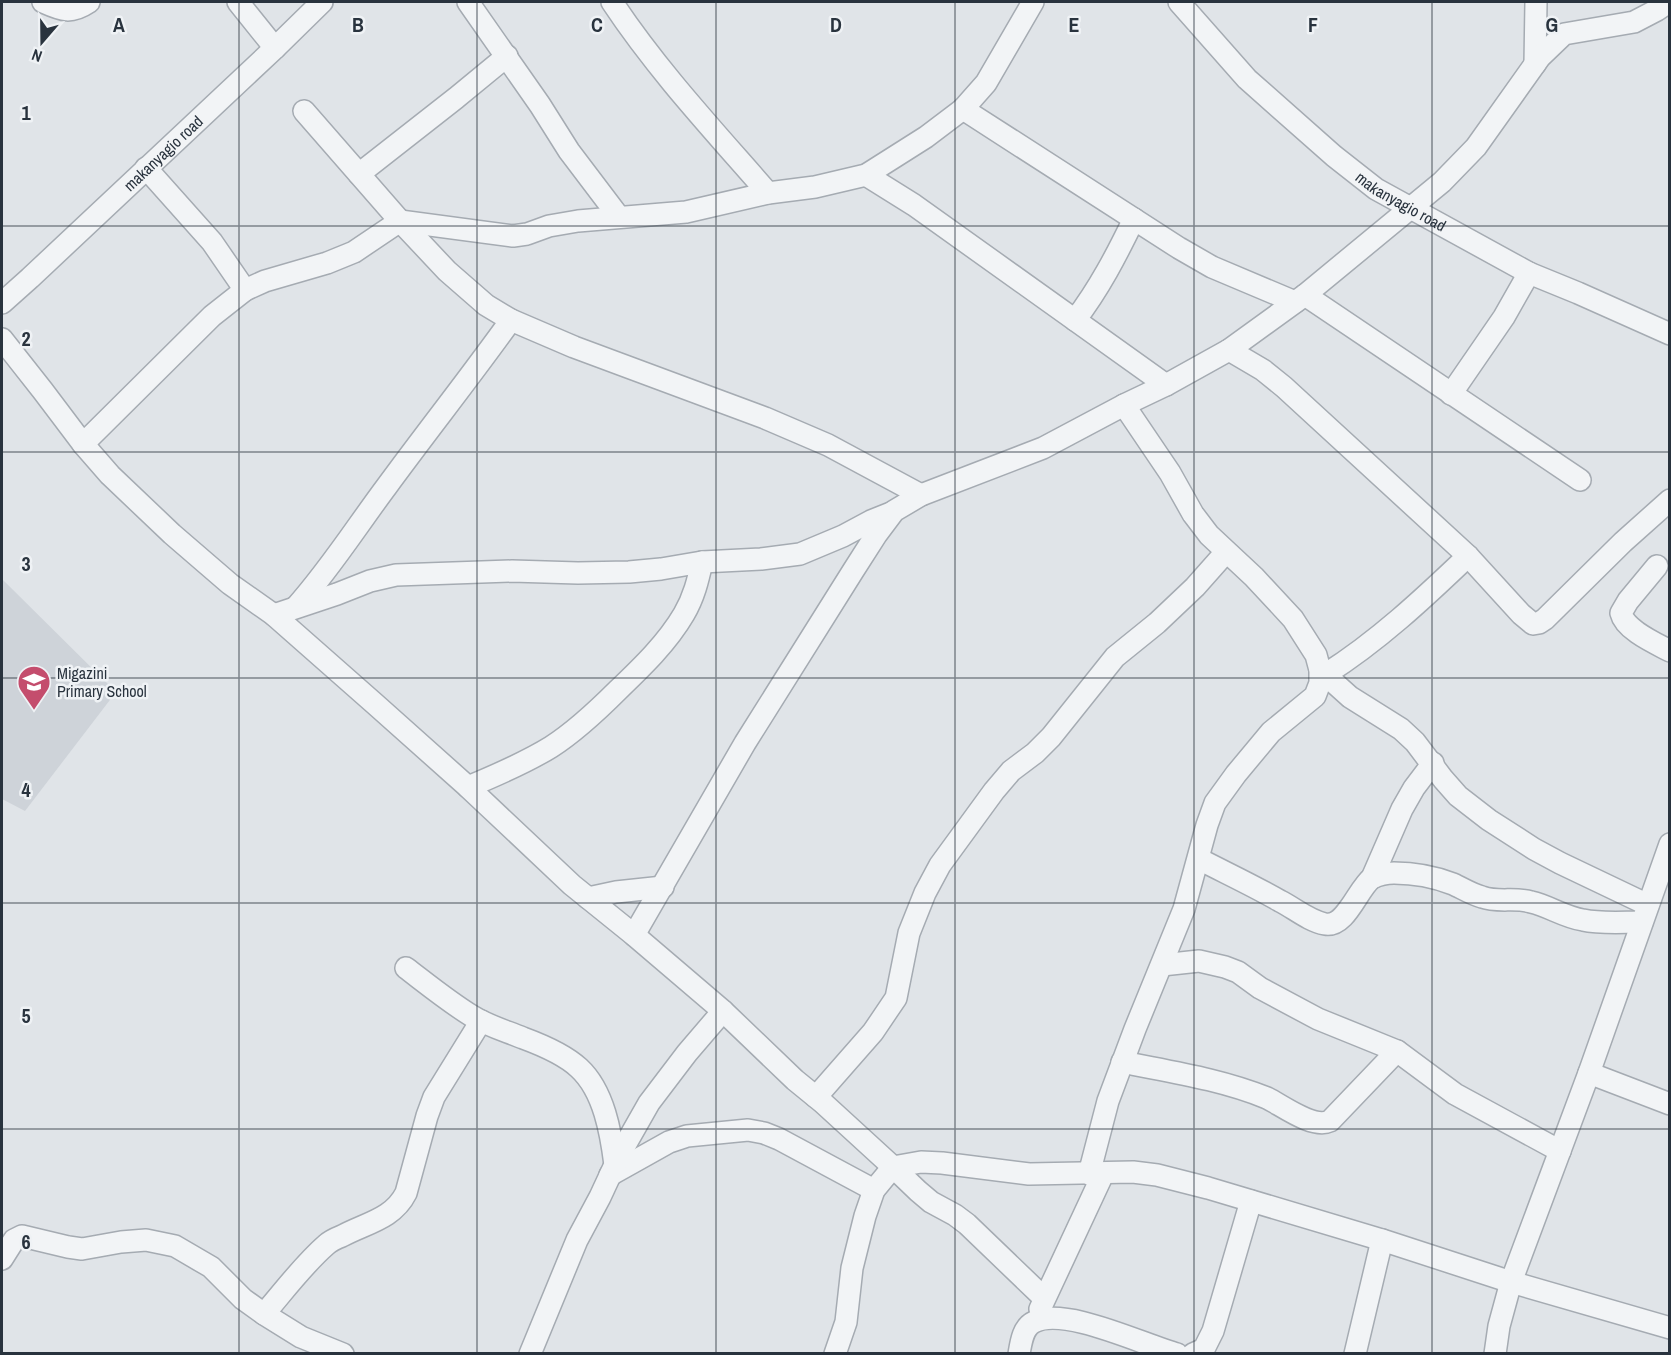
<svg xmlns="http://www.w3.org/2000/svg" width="1671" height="1355" font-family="'Archivo Narrow',sans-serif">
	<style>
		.built { fill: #ced3d9 }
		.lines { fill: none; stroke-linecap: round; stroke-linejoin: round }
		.minor-casing { stroke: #a5abb2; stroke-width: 24 }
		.minor { stroke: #f2f4f6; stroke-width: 21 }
		.grid { fill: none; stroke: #29333e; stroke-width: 1.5; stroke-opacity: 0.55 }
		.labels { text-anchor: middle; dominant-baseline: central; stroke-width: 5; stroke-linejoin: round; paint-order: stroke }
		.street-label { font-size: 16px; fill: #29333e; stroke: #eff2f5 }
		.poi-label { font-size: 16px; fill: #29333e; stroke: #eff2f5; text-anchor: start }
		.grid-label { font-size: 20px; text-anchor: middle; font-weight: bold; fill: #29333e; stroke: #eff2f5; stroke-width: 5; stroke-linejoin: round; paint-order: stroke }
	</style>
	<rect width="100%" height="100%" fill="#e0e4e8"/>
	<polygon class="built" points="2,579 116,692 25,811 2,799"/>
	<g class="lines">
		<g class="minor-casing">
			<g id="minor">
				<path d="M43 2C63 11 71 14 89 2"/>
				<polyline points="238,2 275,48"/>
				<polyline points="468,2 540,105 569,151 619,217"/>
				<path d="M612 2C657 70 714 131 768 193"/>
				<path id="s1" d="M1179 2 1247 79 1334 156 1376 189 1529 273 1578 293 1670 334"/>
				<polyline points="1535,64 1536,2"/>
				<polyline points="963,109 1179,248 1212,267 1295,302"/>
				<polyline points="304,111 400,221 447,271 486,305 511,320 574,347 765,418 828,445 921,495"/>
				<polyline points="146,168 212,242 245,290"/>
				<polyline points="359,174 456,98 507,56"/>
				<polyline points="866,175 914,205 1166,385"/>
				<polyline points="1305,295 1580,480"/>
				<path id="s2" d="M2 303 30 278 275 48 322 2"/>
				<path d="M1075 320C1099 289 1117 254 1134 219"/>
				<polyline points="2,339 43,391 83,444 110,475 172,534 230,584 274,615 375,704 468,787 572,885 634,935 723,1011 795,1080 822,1102 893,1167 918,1191 931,1202 955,1215 967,1224 1044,1298"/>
				<polyline points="1229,350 1263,370 1284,387 1468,556 1521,614 1533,624 1539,623 1545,619 1623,542 1670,500"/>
				<polyline points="1451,394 1504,317 1529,273"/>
				<polyline points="83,444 212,316 245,290 265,281 327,263 354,252 400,221 513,236 527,234 549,226 578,221 686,212 768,193 815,187 866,175 926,137 963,109 986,83 1033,2"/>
				<path d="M1657 566 1628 601 1621 613C1625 630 1655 643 1670 651"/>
				<path d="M296 607C330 569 357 526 387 486 428 430 471 376 511 320"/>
				<polyline points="274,615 337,594 370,581 396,575 512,571 578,573 629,572 661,569 702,562 761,559 800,554 843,536 871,521 891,513"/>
				<polyline points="1320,670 1350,697 1401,729 1415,742 1443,779 1458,796 1489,820 1534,849 1560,863 1648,905"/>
				<path d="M1326 674C1378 641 1423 599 1468 556"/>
				<path d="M468 787C497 775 525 763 551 747 576 731 597 711 618 690 642 667 667 643 684 614 694 597 698 580 702 562"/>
				<path d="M1199 859C1226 873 1254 886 1280 901 1294 908 1309 921 1325 924 1346 928 1358 888 1372 878 1378 875 1388 873 1394 873 1413 873 1435 877 1453 884 1462 888 1471 894 1482 897 1498 903 1515 897 1531 902 1549 906 1564 917 1583 920 1601 924 1623 922 1642 922"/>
				<polyline points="1372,878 1402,809 1414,788 1433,763"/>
				<polyline points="588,898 616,892 663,887"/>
				<polyline points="634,935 745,743 853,571 876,535 894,511 921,495 1043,448 1124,405 1166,385 1229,350 1305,295 1442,182 1476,147 1540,57 1564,34 1634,22 1657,10 1669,2"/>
				<polyline points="1162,965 1199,961 1225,967 1238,972 1260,988 1318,1019 1397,1051 1455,1094 1560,1151"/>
				<path d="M406 968C427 984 449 1002 472 1016 488 1026 506 1031 523 1038 542 1045 564 1054 579 1068 604 1091 611 1133 615 1165"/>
				<path d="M1122 1062C1171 1072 1220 1079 1267 1098 1283 1106 1313 1129 1330 1121L1397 1051"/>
				<polyline points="1589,1073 1670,1104"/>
				<polyline points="816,1097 873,1032 896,998 909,933 925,893 940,865 994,791 1011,771 1035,753 1051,737 1115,657 1157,623 1195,587 1226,552"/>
				<polyline points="1089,1174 1108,1101 1135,1029 1184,909 1207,825 1215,803 1236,774 1271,732 1315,696 1320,683 1320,670 1316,655 1293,619 1254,577 1209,535 1193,514 1170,473 1124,405"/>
				<polyline points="610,1175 669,1142 687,1136 748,1130 764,1133 779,1139 874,1190"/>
				<polyline points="2,1259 14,1240 22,1236 68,1247 82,1249 121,1242 146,1240 175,1246 211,1267 243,1299 264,1314 301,1337 343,1354"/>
				<polyline points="1040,1309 1103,1174"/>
				<path d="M264 1314C284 1291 303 1265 326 1245 330 1241 337 1238 342 1236 366 1223 393 1219 406 1193L427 1116 434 1097 481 1021"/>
				<polyline points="530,1354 577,1240 600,1197 620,1154 649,1103 687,1053 723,1011"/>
				<polyline points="835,1354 846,1322 852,1268 865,1216 874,1190 893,1167 921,1162 942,1163 1029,1174 1133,1172 1157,1175 1208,1188 1382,1240 1511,1282 1670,1328"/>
				<path d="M1019 1354C1021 1342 1023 1327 1034 1322 1064 1306 1144 1345 1177 1354"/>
				<polyline points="1193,1354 1204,1349 1213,1331 1251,1201"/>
				<polyline points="1355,1354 1382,1240"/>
				<polyline points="1495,1354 1499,1326 1511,1282 1589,1073 1670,844"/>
			</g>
		</g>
		<use href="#minor" class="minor"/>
	</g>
	<path class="grid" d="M239 2V1354M477 2V1354M716 2V1354M955 2V1354M1194 2V1354M1432 2V1354M2 226H1670M2 452H1670M2 678H1670M2 903H1670M2 1129H1670"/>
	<defs>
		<g id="school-pin" transform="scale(1.725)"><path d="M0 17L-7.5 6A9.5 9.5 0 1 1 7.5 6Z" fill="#c44d6d" stroke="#eff2f5"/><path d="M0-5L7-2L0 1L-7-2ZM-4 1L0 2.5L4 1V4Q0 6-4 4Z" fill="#fff"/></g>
	</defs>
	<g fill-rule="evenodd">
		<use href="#school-pin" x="34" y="682"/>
	</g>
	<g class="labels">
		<g class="street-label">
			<text stroke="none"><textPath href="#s2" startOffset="220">makanyagio road</textPath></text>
			<text stroke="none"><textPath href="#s1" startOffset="300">makanyagio road</textPath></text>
		</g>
		<g class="poi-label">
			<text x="57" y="673">Migazini<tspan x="57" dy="18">Primary School</tspan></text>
		</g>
	</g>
	<g class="grid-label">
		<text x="119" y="32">A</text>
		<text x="358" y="32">B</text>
		<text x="597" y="32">C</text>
		<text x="836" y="32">D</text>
		<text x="1074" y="32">E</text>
		<text x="1313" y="32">F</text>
		<text x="1552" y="32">G</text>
		<text x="26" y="120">1</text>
		<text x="26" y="346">2</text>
		<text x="26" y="571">3</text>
		<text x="26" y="797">4</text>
		<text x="26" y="1023">5</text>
		<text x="26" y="1249">6</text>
	</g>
	<rect width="1671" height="1355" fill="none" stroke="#29333e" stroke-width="6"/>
	<g transform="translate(42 42) rotate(200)" stroke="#eff2f5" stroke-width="4.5" paint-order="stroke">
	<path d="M0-4.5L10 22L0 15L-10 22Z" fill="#29333e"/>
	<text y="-9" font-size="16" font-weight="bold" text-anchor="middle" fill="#29333e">N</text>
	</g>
</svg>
